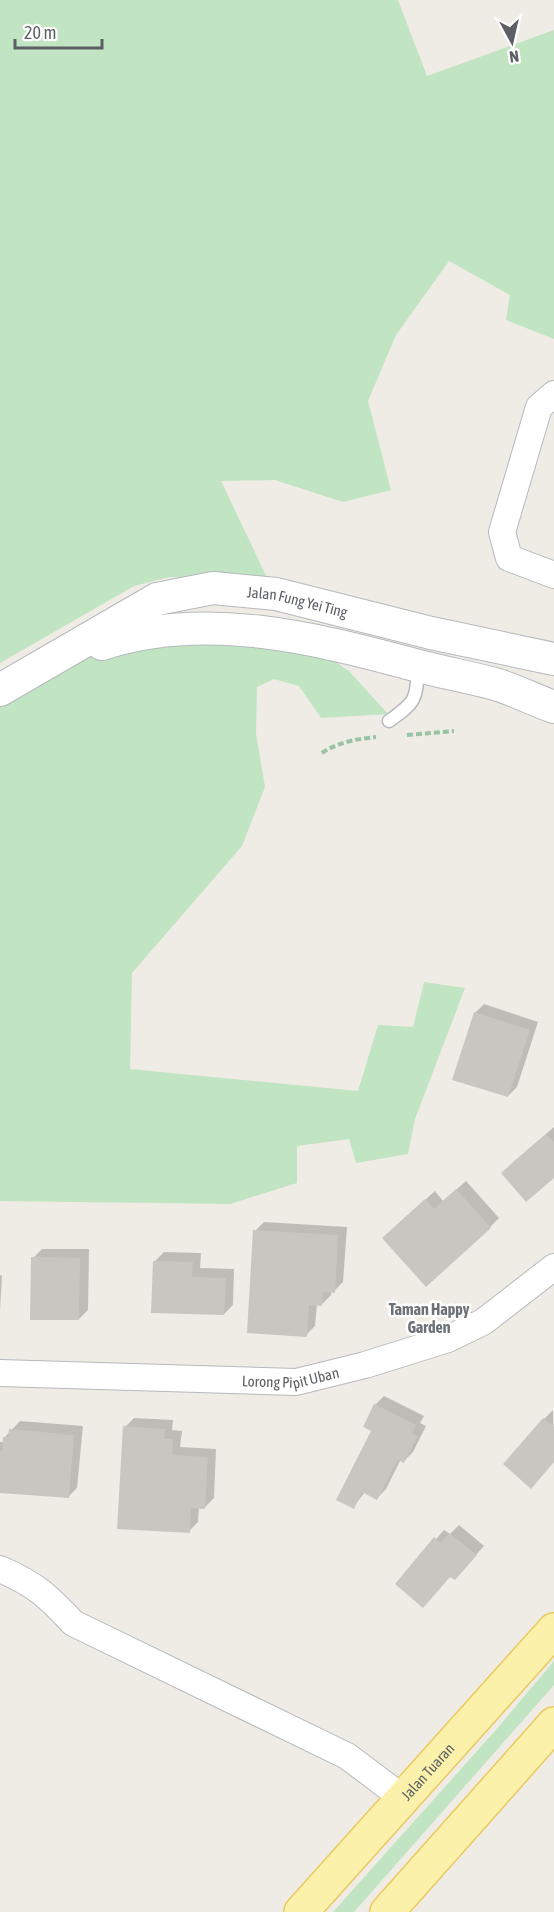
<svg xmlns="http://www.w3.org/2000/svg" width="554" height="1912" font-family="'Asap Condensed',sans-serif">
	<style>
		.green { fill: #c1e4c2 }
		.shadow { fill: #0003 }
		.building { fill: #c9c6c1 }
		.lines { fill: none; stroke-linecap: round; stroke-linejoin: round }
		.service-casing { stroke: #b6b9bd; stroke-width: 15 }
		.minor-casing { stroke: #b6b9bd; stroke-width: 28 }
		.tertiary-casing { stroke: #b6b9bd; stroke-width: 34 }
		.primary-casing { stroke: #ecc85f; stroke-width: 36 }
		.path { stroke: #99c3a6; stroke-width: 4; stroke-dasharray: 6 3; stroke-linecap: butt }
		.service { stroke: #fff; stroke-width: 12 }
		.minor { stroke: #fff; stroke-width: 26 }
		.tertiary { stroke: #fff; stroke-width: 32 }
		.primary { stroke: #fcf1aa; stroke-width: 33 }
		.labels { text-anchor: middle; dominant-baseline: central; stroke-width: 5; stroke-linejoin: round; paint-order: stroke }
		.street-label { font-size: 15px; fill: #5c5f64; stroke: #fff }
		.neighbourhood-label { font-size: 16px; font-weight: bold; fill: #6d7176; stroke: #fff }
	</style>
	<rect width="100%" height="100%" fill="#eeece4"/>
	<g class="green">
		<polygon points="0,0 398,0 427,76 554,30 554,339 506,320 510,295 449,261 396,335 368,401 391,490 343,502 275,480 221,481 270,584 169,577 134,586 0,663"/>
		<polygon points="137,634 311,645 349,671 388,714 321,718 299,686 274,679 257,687 256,734 265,787 242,846 132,973 130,1069 358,1091 378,1025 413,1027 424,982 465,988 415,1119 408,1154 356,1163 349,1139 297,1146 297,1183 230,1204 0,1201 0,703 54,673"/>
		<polygon points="554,1661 554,1685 354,1912 333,1912 495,1731"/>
	</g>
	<g class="shadow">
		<polygon points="484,1004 538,1022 517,1087 508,1096 475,1013"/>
		<polygon points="554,1127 554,1176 503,1173 511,1164"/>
		<polygon points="466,1181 499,1218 490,1227 393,1229 435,1191 443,1201"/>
		<polygon points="264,1222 347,1227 343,1282 334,1291 331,1291 331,1295 322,1304 317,1304 315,1326 306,1335 255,1231"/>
		<polygon points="42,1249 89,1249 88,1310 79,1319 33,1258"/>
		<polygon points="164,1252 201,1253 200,1268 234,1269 233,1305 224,1314 155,1261"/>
		<polygon points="0,1275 2,1276 0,1310"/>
		<polygon points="384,1396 424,1416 420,1423 426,1426 413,1452 404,1461 401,1459 386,1489 377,1498 365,1492 353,1507 373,1430 375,1405"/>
		<polygon points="553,1410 554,1462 505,1464 544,1419"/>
		<polygon points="134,1418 173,1420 172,1430 182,1431 180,1447 216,1449 214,1498 205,1507 199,1507 198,1522 189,1531 125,1427"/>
		<polygon points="20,1421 83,1426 77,1488 68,1497 0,1491 0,1442 4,1442 4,1438"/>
		<polygon points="459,1525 484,1546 463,1569 450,1575 397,1584 444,1530 450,1534"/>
	</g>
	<g class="building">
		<polygon points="474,1012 530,1030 508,1097 452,1080"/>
		<polygon points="546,1134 554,1142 554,1178 526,1202 501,1173"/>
		<polygon points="456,1189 491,1228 426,1287 382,1238 425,1199 434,1209"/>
		<polygon points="253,1230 338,1235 335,1293 323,1292 322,1306 309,1305 307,1337 247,1333"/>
		<polygon points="31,1257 80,1258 79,1320 30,1320"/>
		<polygon points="153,1261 193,1262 192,1277 226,1278 224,1315 151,1313"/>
		<polygon points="374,1404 416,1425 412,1433 418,1436 404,1463 398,1460 377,1500 362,1492 354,1509 336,1500 371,1431 363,1427"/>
		<polygon points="543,1418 554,1427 554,1462 531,1489 503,1464"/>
		<polygon points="123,1426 165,1429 164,1439 173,1439 172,1455 208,1457 205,1509 191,1508 190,1533 117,1529"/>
		<polygon points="9,1429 74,1435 69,1498 0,1493 0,1451 2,1451 3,1437 8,1437"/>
		<polygon points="449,1533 477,1555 455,1580 450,1577 423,1608 395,1584 434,1537 441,1543"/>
	</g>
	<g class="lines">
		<g class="service-casing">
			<path id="service" d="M389 721C417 701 416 700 418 666"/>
		</g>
		<g class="minor-casing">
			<g id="minor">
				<polyline points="554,394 539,407 502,532 509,558 554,575"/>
				<path id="s1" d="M0 1373 296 1382 365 1365 448 1339 483 1322 554 1267"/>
				<path d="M0 1569C35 1584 48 1596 73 1623L347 1756 403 1798"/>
			</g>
		</g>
		<g class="tertiary-casing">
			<g id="tertiary">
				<path d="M102 644C204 610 315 638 415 665 441 672 468 677 495 684 515 690 534 700 554 707"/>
				<path id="s2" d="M0 690 157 599 213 588 276 594 431 633 554 659"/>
			</g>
		</g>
		<g class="primary-casing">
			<g id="primary">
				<path id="s3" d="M301 1912 554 1630"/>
				<polyline points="387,1912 554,1724"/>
			</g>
		</g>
		<g class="path">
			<polyline points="407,735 454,731"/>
			<path d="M322 753C338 742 357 739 376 737"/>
		</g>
		<use href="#service" class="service"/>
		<use href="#minor" class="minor"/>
		<use href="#tertiary" class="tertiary"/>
		<use href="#primary" class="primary"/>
	</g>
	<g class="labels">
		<g class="street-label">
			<text stroke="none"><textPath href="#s2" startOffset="324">Jalan Fung Yei Ting</textPath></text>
			<text stroke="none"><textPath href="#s1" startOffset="291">Lorong Pipit Uban</textPath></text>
			<text stroke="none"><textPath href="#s3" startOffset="189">Jalan Tuaran</textPath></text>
		</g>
		<g class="neighbourhood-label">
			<text x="429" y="1309">Taman Happy<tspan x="429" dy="18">Garden</tspan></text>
		</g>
	</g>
	<g transform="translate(512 42) rotate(172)" stroke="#ffffff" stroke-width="4.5" paint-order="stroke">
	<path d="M0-4.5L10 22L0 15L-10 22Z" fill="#5c5f64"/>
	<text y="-9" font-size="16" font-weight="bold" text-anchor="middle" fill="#5c5f64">N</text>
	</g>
	<path d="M15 39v9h87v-9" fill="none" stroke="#5c5f64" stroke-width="3"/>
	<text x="24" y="39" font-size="18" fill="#5c5f64" stroke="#ffffff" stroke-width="4.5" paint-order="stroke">20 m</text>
</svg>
